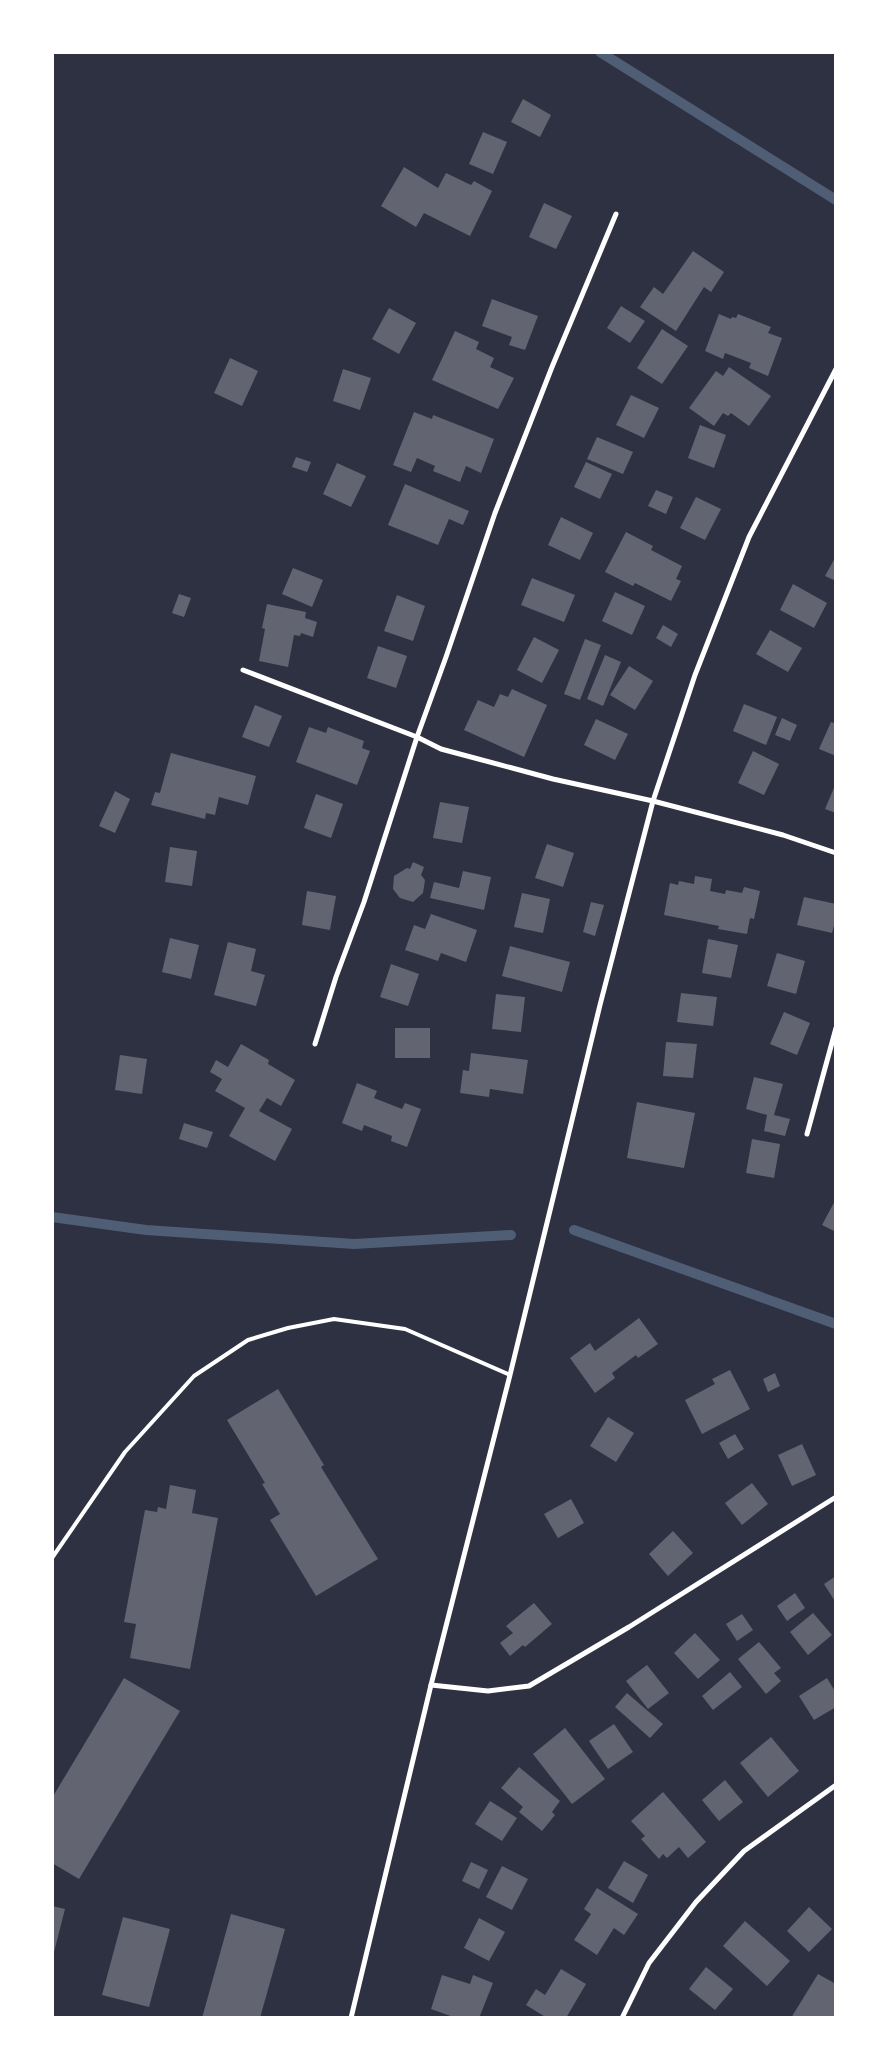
<svg xmlns="http://www.w3.org/2000/svg" width="888" height="2070" font-family="'Public Sans',sans-serif">
	<style>
		.lines { fill: none; stroke-linecap: round; stroke-linejoin: round }
		.stream { stroke: #4f5d75; stroke-width: 10 }
		.building { fill: #626471 }
		.service { stroke: #fff; stroke-width: 4 }
		.minor { stroke: #fff; stroke-width: 5 }
	</style>
	<rect width="100%" height="100%" fill="#2d3142"/>
	<g class="lines">
		<g class="stream">
			<polyline points="600,52 836,200"/>
			<polyline points="52,1217 146,1230 354,1244 511,1235"/>
			<polyline points="574,1230 836,1324"/>
		</g>
	</g>
	<g class="building">
		<polygon points="523,99 551,115 540,137 511,122"/>
		<polygon points="483,132 507,142 493,174 469,164"/>
		<polygon points="404,167 438,188 446,173 471,185 474,181 492,191 470,236 424,213 416,227 381,206"/>
		<polygon points="544,203 572,216 556,249 529,237"/>
		<polygon points="693,251 724,272 711,292 704,287 676,331 640,307 654,287 663,294"/>
		<polygon points="492,299 538,316 525,350 509,345 512,337 482,326"/>
		<polygon points="621,306 645,321 630,343 607,328"/>
		<polygon points="389,308 416,323 399,354 372,339"/>
		<polygon points="719,314 731,319 732,317 736,318 738,314 771,327 768,333 782,338 768,376 749,368 751,363 725,353 723,359 705,351"/>
		<polygon points="662,329 688,346 662,384 637,368"/>
		<polygon points="455,331 479,342 476,349 494,358 490,367 514,378 498,409 432,380"/>
		<polygon points="230,358 258,371 242,406 214,393"/>
		<polygon points="729,367 771,396 749,426 731,413 728,416 723,413 714,426 689,408 716,371 723,376"/>
		<polygon points="343,369 371,378 360,410 333,401"/>
		<polygon points="631,395 659,408 644,438 616,425"/>
		<polygon points="414,412 432,419 433,415 494,439 481,473 466,466 460,482 433,471 435,466 417,458 411,472 393,465"/>
		<polygon points="700,425 726,435 714,468 688,458"/>
		<polygon points="597,437 633,452 623,474 587,459"/>
		<polygon points="296,457 311,462 307,472 292,467"/>
		<polygon points="586,462 612,474 600,499 574,487"/>
		<polygon points="337,463 366,476 351,507 323,494"/>
		<polygon points="405,484 469,511 463,525 449,519 438,545 388,525"/>
		<polygon points="656,490 673,497 666,514 648,506"/>
		<polygon points="696,497 721,509 705,540 680,528"/>
		<polygon points="561,517 593,533 580,560 548,545"/>
		<polygon points="626,532 653,546 651,550 682,566 676,579 681,581 671,601 635,583 633,586 605,572"/>
		<polygon points="836,556 836,581 825,576"/>
		<polygon points="293,568 323,580 312,607 282,594"/>
		<polygon points="532,578 575,595 564,622 521,605"/>
		<polygon points="793,584 827,603 814,628 780,610"/>
		<polygon points="615,592 645,606 632,635 602,621"/>
		<polygon points="179,594 191,598 184,617 172,613"/>
		<polygon points="397,595 425,606 413,641 384,631"/>
		<polygon points="267,604 306,612 305,618 317,622 313,637 301,633 300,636 294,635 288,667 259,661 265,629 262,628"/>
		<polygon points="663,625 678,634 671,647 656,638"/>
		<polygon points="770,630 802,648 788,672 756,654"/>
		<polygon points="534,637 559,650 542,683 517,670"/>
		<polygon points="585,639 601,645 580,700 564,694"/>
		<polygon points="378,646 407,656 396,688 367,678"/>
		<polygon points="605,655 621,662 603,706 587,699"/>
		<polygon points="629,666 653,681 635,710 610,695"/>
		<polygon points="512,689 547,705 524,757 464,730 478,700 494,707 500,694 508,697"/>
		<polygon points="744,704 777,717 766,745 733,731"/>
		<polygon points="255,705 282,716 269,747 242,737"/>
		<polygon points="782,718 797,725 790,741 775,735"/>
		<polygon points="596,719 628,734 615,760 584,745"/>
		<polygon points="831,722 836,724 836,756 819,749"/>
		<polygon points="309,727 326,733 328,727 364,741 362,748 370,751 357,785 296,762"/>
		<polygon points="753,751 779,764 764,795 738,783"/>
		<polygon points="171,753 256,776 248,805 219,797 215,815 206,813 205,819 151,805 155,792 160,793"/>
		<polygon points="836,783 836,813 825,809"/>
		<polygon points="115,791 130,799 115,833 99,826"/>
		<polygon points="316,794 343,804 331,838 304,828"/>
		<polygon points="440,802 469,807 462,843 433,838"/>
		<polygon points="547,844 574,853 563,887 535,878"/>
		<polygon points="170,847 197,851 192,886 165,882"/>
		<polygon points="413,862 424,867 421,875 425,880 423,893 413,902 400,898 393,889 394,876 407,868 410,869"/>
		<polygon points="463,871 491,877 484,910 430,898 434,882 459,888"/>
		<polygon points="695,876 712,879 710,891 725,894 726,890 742,893 744,887 760,891 754,919 750,918 747,934 718,929 719,926 664,915 670,883 678,885 679,881 694,884"/>
		<polygon points="307,891 336,896 330,930 302,925"/>
		<polygon points="522,893 550,899 543,933 514,927"/>
		<polygon points="804,897 836,904 836,918 832,933 797,925"/>
		<polygon points="591,902 604,905 595,936 583,932"/>
		<polygon points="431,914 477,930 466,962 441,953 438,961 405,950 414,925 425,929"/>
		<polygon points="170,938 199,945 191,979 162,972"/>
		<polygon points="708,939 738,945 731,978 702,973"/>
		<polygon points="228,942 256,949 251,971 265,975 256,1006 214,995"/>
		<polygon points="510,946 570,962 562,992 502,976"/>
		<polygon points="777,953 805,961 796,994 767,986"/>
		<polygon points="391,964 419,974 408,1006 380,997"/>
		<polygon points="681,993 717,997 713,1026 677,1022"/>
		<polygon points="496,994 525,997 521,1032 492,1029"/>
		<polygon points="784,1012 810,1023 797,1055 770,1044"/>
		<rect x="395" y="1028" width="35" height="30"/>
		<polygon points="666,1042 697,1044 693,1078 663,1076"/>
		<polygon points="241,1044 269,1060 268,1064 295,1080 281,1106 267,1098 259,1111 292,1129 275,1161 229,1136 245,1108 215,1091 222,1079 210,1072 216,1060 228,1067"/>
		<polygon points="471,1053 528,1060 523,1094 490,1089 489,1097 460,1093 463,1070 469,1071"/>
		<polygon points="120,1055 147,1059 142,1094 115,1090"/>
		<polygon points="754,1077 783,1084 774,1115 790,1119 785,1136 764,1131 767,1115 746,1109"/>
		<polygon points="357,1083 377,1091 374,1098 402,1109 405,1103 421,1109 407,1147 391,1141 392,1136 364,1125 362,1131 342,1123"/>
		<polygon points="637,1102 695,1113 684,1168 627,1158"/>
		<polygon points="184,1123 213,1132 207,1148 179,1139"/>
		<polygon points="752,1139 780,1144 774,1178 746,1173"/>
		<polygon points="836,1199 836,1232 822,1225"/>
		<polygon points="639,1318 658,1344 638,1358 636,1355 612,1373 615,1378 595,1393 570,1358 590,1343 595,1351"/>
		<polygon points="730,1370 750,1409 702,1434 685,1400 715,1384 712,1379"/>
		<polygon points="775,1373 780,1386 768,1392 763,1379"/>
		<polygon points="278,1389 324,1465 321,1467 378,1559 316,1596 270,1520 280,1514 262,1484 265,1483 227,1420"/>
		<polygon points="608,1417 634,1433 616,1462 590,1446"/>
		<polygon points="735,1434 744,1449 728,1459 719,1443"/>
		<polygon points="802,1444 816,1475 792,1486 778,1455"/>
		<polygon points="752,1483 768,1504 742,1525 725,1503"/>
		<polygon points="170,1485 196,1490 192,1513 218,1518 190,1669 130,1658 136,1624 124,1622 145,1510 157,1512 158,1507 166,1509"/>
		<polygon points="571,1499 584,1523 558,1538 544,1514"/>
		<polygon points="673,1531 693,1553 668,1576 649,1554"/>
		<polygon points="836,1576 836,1603 824,1584"/>
		<polygon points="795,1593 805,1608 787,1621 777,1606"/>
		<polygon points="534,1603 552,1624 525,1647 523,1645 510,1656 500,1643 513,1633 506,1626"/>
		<polygon points="813,1613 832,1635 808,1655 790,1632"/>
		<polygon points="742,1614 753,1630 737,1641 726,1624"/>
		<polygon points="695,1633 720,1660 698,1679 674,1653"/>
		<polygon points="759,1642 781,1668 774,1673 781,1681 766,1694 738,1659"/>
		<polygon points="647,1665 669,1693 648,1709 626,1681"/>
		<polygon points="730,1672 742,1687 713,1710 702,1696"/>
		<polygon points="124,1678 180,1711 79,1879 52,1863 52,1798"/>
		<polygon points="827,1678 836,1693 836,1707 814,1720 799,1696"/>
		<polygon points="627,1693 663,1724 650,1738 615,1707"/>
		<polygon points="614,1724 633,1752 608,1769 589,1741"/>
		<polygon points="565,1728 605,1779 572,1804 533,1754"/>
		<polygon points="771,1737 799,1771 768,1797 740,1763"/>
		<polygon points="519,1767 560,1801 552,1812 555,1815 542,1831 519,1812 523,1807 501,1788"/>
		<polygon points="725,1780 743,1802 719,1821 702,1800"/>
		<polygon points="663,1792 706,1842 688,1858 679,1847 667,1858 663,1854 659,1859 641,1839 645,1836 631,1821"/>
		<polygon points="490,1801 517,1818 502,1841 475,1824"/>
		<polygon points="624,1861 648,1875 633,1903 608,1888"/>
		<polygon points="471,1862 488,1870 479,1889 462,1881"/>
		<polygon points="502,1866 528,1879 512,1910 486,1897"/>
		<polygon points="597,1888 638,1914 624,1935 614,1928 597,1955 574,1940 591,1914 584,1909"/>
		<polygon points="52,1906 65,1909 53,1956 52,1956"/>
		<polygon points="809,1907 832,1929 809,1952 787,1931"/>
		<polygon points="231,1914 285,1929 260,2018 202,2018"/>
		<polygon points="123,1917 170,1929 149,2007 102,1995"/>
		<polygon points="479,1918 505,1932 489,1961 464,1948"/>
		<polygon points="745,1921 790,1961 767,1986 723,1946"/>
		<polygon points="706,1967 733,1989 715,2010 689,1989"/>
		<polygon points="561,1969 586,1984 566,2018 547,2018 526,2005 536,1989 545,1995"/>
		<polygon points="818,1974 836,1984 836,2018 791,2018"/>
		<polygon points="442,1975 470,1984 473,1975 493,1983 479,2018 456,2018 431,2009"/>
	</g>
	<g class="lines">
		<polyline class="service" points="52,1558 125,1452 194,1376 248,1340 288,1328 334,1319 405,1329 510,1375"/>
		<g class="minor">
			<polyline points="243,670 417,737 441,749 553,779 653,801 783,835 836,853"/>
			<polyline points="315,1044 336,977 364,902 417,737 446,657 495,513 552,367 616,214"/>
			<polyline points="807,1134 836,1028"/>
			<polyline points="431,1685 488,1691 529,1686 629,1627 836,1497"/>
			<polyline points="351,2018 431,1685 510,1375 600,1005 653,801 695,675 749,537 836,369"/>
			<polyline points="622,2018 649,1963 696,1902 744,1851 836,1785"/>
		</g>
	</g>
	<rect width="888" height="2070" fill="none" stroke="#ffffff" stroke-width="108"/>
</svg>
